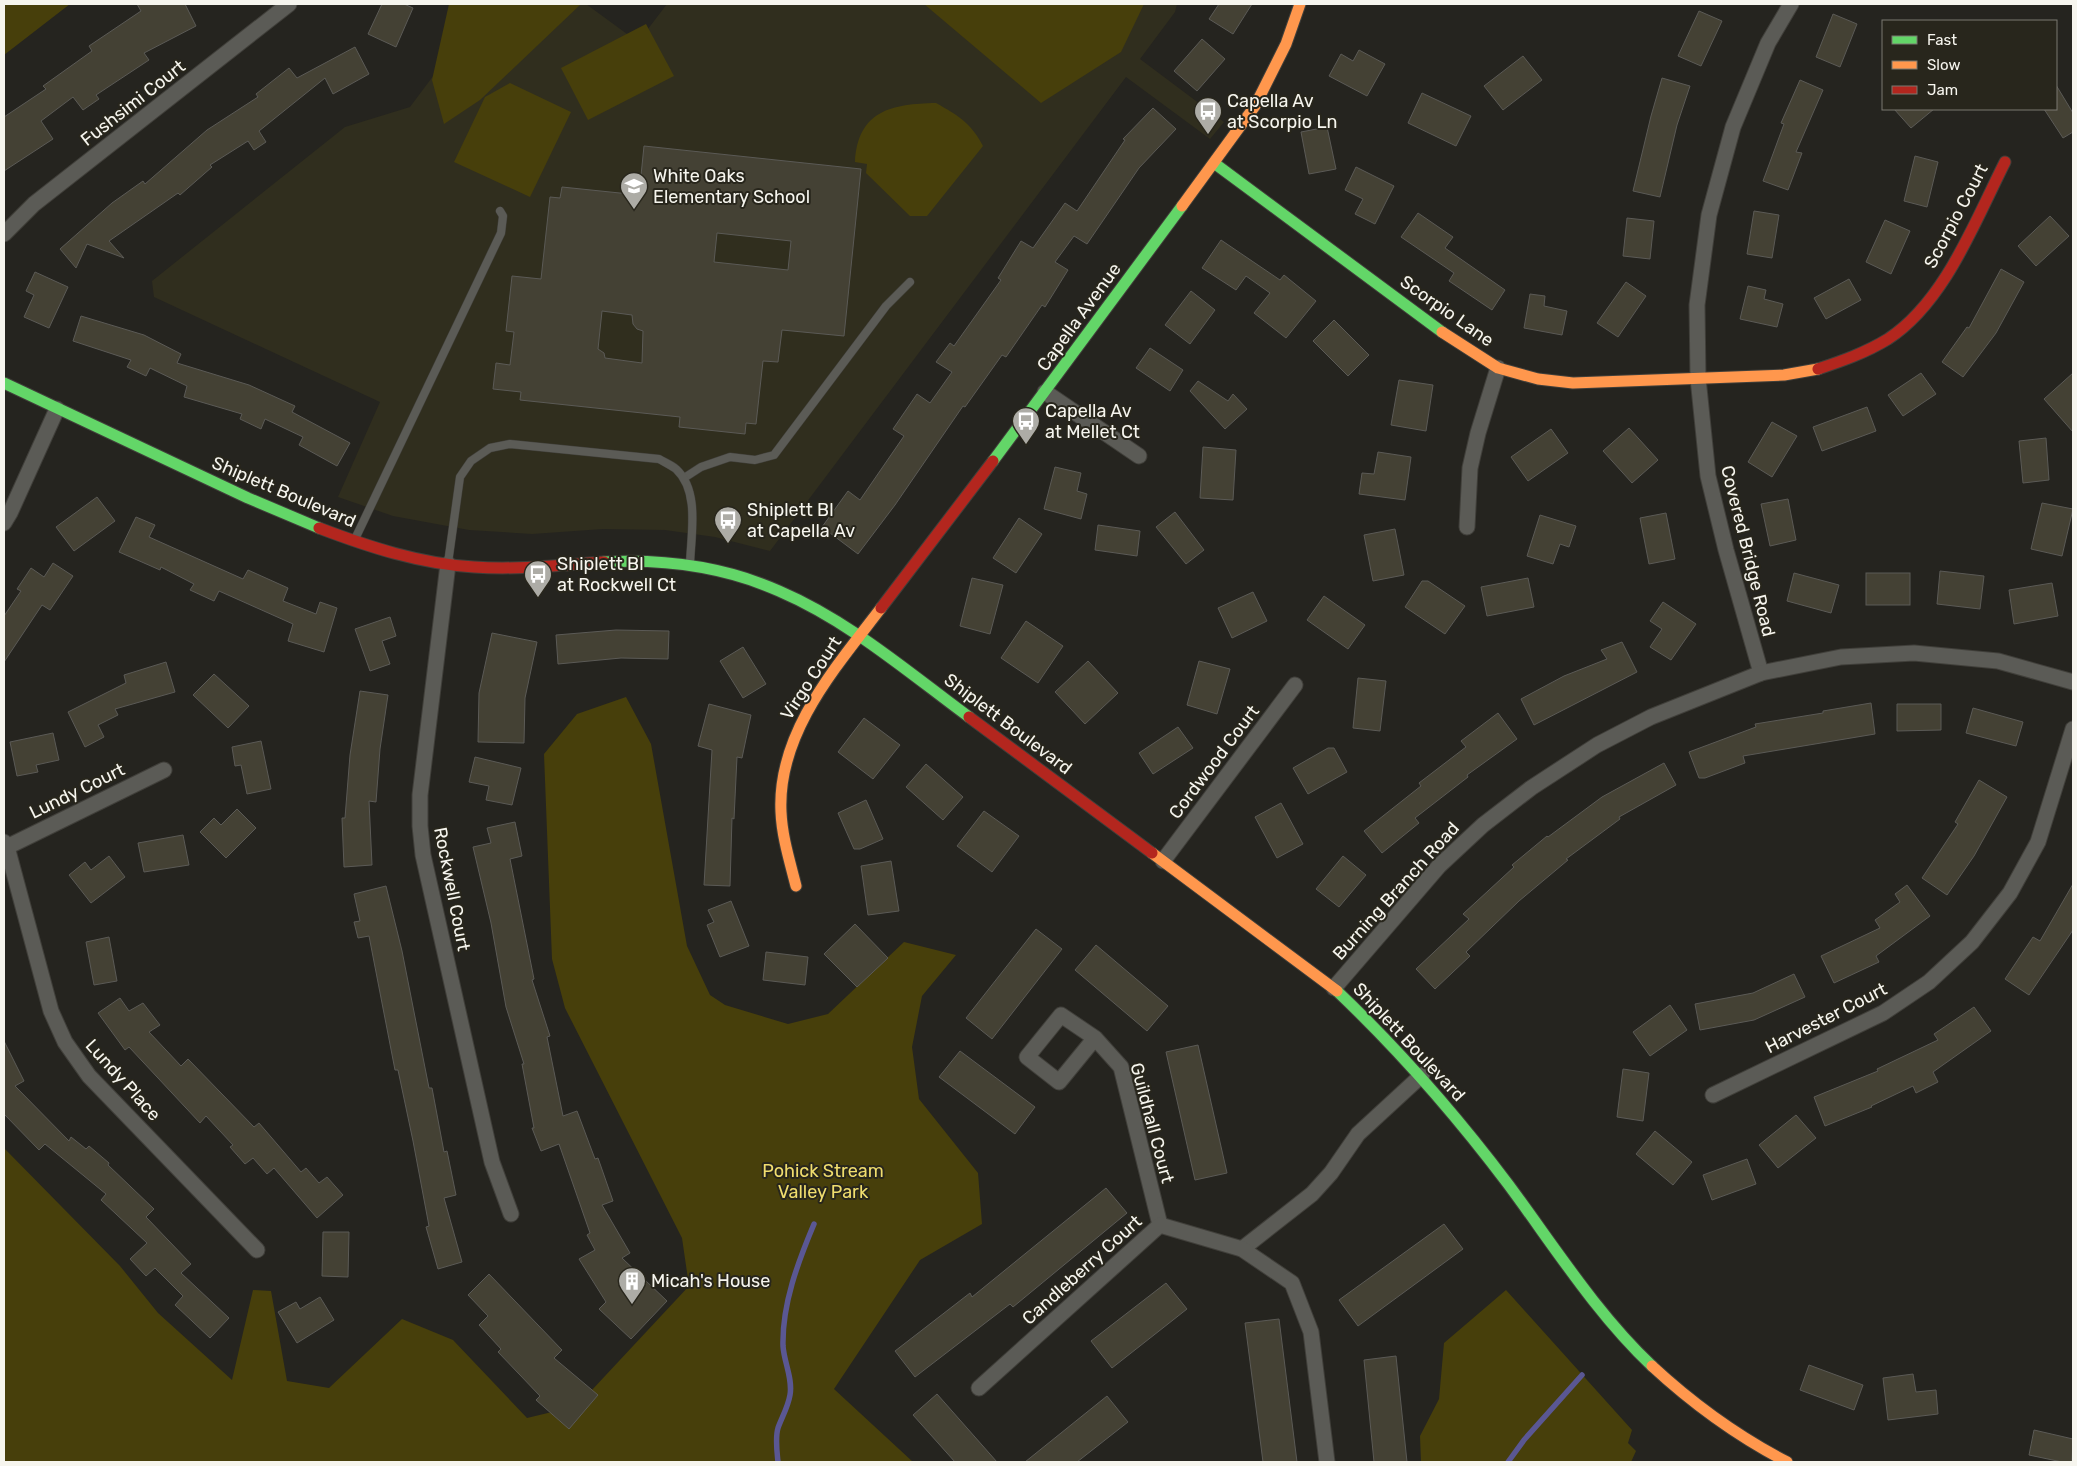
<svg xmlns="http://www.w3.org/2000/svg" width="2077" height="1466" font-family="Rubik,sans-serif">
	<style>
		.built { fill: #302e1e }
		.green { fill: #473f0b }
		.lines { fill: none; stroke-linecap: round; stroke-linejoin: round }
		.stream { stroke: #5a5793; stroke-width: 5.5 }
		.building { fill: #444134; stroke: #5b5a56; fill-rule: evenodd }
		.lane-casing { stroke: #403f3a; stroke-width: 9 }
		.street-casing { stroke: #403f3a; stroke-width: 17 }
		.fast-casing { stroke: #403f3a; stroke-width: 13 }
		.slow-casing { stroke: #403f3a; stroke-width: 13 }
		.jam-casing { stroke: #403f3a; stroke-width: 13 }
		.lane { stroke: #5b5b56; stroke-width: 8 }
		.street { stroke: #5b5b56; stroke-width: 15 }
		.fast { stroke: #63d668; stroke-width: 11 }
		.slow { stroke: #ff974d; stroke-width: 11 }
		.jam { stroke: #b3261e; stroke-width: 11 }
		.labels { text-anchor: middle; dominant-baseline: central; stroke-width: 4; stroke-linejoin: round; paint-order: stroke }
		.poi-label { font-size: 18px; fill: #f6f5ee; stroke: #28261c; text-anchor: start }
		.street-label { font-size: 18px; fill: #f6f5ee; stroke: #28261c }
		.park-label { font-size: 18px; fill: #f0dd6e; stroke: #28261c }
	</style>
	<rect width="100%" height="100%" fill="#25241f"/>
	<polygon class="built" points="487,4 586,4 638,42 667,4 1177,4 1175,12 1140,59 1224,122 1210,139 1126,77 770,551 715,537 665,530 603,529 532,534 469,530 393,516 338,497 380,402 154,297 152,281 345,127 410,107"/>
	<g class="green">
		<polygon points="4,4 70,4 4,55"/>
		<polygon points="449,4 581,4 480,100 444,124 432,80"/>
		<polygon points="924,4 1144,4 1121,52 1041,103"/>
		<polygon points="646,24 674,76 588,120 561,68"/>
		<polygon points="510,83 571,112 530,197 454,162 485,97"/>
		<path d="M936 103C959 116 971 123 983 146L927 216H910L866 173 867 164 855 162C858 110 892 104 936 103Z"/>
		<polygon points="626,697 651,744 687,946 710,995 725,1005 788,1024 828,1014 904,942 956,955 922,996 912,1047 919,1099 978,1173 982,1224 920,1260 834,1389 913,1462 4,1462 4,1148 120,1266 158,1313 232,1380 253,1290 271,1291 287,1381 329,1388 402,1319 453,1340 527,1418 577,1406 689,1286 682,1238 565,1008 552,959 544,754 577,714"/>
		<polygon points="1506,1290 1632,1430 1628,1443 1636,1451 1631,1462 1421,1462 1420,1436 1439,1399 1444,1343"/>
	</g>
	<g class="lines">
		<g class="stream">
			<path d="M778 1462C777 1452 775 1438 778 1428 782 1417 788 1407 790 1395 793 1379 784 1362 783 1346 782 1304 798 1262 814 1224"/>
			<polyline points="1508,1462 1524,1440 1582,1375"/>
		</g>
	</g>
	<g class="building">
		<polygon points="137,4 185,4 196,26 144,53 149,60 96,95 99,99 83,110 73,97 41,121 53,139 4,171 4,117 46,89 43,86 92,51 89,46 141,11"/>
		<polygon points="382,4 404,4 413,8 396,47 368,34"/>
		<polygon points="1219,4 1252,4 1233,34 1209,19"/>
		<polygon points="1699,11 1722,21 1701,66 1678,56"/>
		<polygon points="1833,14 1857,24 1840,67 1816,57"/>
		<polygon points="1202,39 1225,59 1197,91 1174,71"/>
		<polygon points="355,47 369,74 333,94 325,78 259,131 266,142 254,150 248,141 210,165 212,167 180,195 178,193 109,241 124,258 87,244 76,268 60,249 112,203 143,181 145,184 207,130 258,97 256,94 289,68 297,78"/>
		<polygon points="1359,50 1385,64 1367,96 1329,76 1341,54 1353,61"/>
		<polygon points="1523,56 1542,80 1503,110 1484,86"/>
		<polygon points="1662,78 1690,86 1677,125 1660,197 1633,191 1651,116"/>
		<polygon points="1800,80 1823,90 1796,152 1802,153 1788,190 1763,181 1784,124 1781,123"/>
		<polygon points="2056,85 2073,113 2073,132 2063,138 2044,109 2056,109"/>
		<polygon points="1422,93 1471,116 1456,146 1408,123"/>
		<polygon points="1153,108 1176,129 1139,168 1087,244 1074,236 1055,262 1068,270 1045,307 1042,305 1006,357 1002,355 965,407 963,406 895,505 858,554 822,527 848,491 860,500 904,436 893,429 917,394 930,403 952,372 936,362 950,343 954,346 1001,280 998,278 1021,241 1033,248 1065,203 1077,211 1125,140 1123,139"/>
		<polygon points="1894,109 1934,109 1911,128"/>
		<polygon points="1327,127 1336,169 1309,174 1301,132"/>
		<path d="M644 146 861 169 844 336 782 330 778 362 763 361 756 424 746 423 745 434 679 427 680 417 520 400 521 392 493 389 496 363 510 365 514 332 506 331 512 276 541 279 550 197 560 198 562 187 639 195ZM717 233 791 241 788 270 714 262ZM602 311 632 315 633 324 637 329 643 331 642 363 605 358 604 353 598 349Z"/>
		<polygon points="1915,156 1938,162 1927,207 1904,201"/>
		<polygon points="1356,167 1394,186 1375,224 1355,214 1363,199 1345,190"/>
		<polygon points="1754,211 1779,215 1772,258 1747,254"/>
		<polygon points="1418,213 1453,237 1445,248 1505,290 1492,310 1449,281 1454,273 1401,237"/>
		<polygon points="2050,216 2069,236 2036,266 2018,246"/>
		<polygon points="1627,218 1654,221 1650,259 1623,256"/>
		<polygon points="1885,220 1910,231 1891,274 1866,262"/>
		<polygon points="1221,240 1280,280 1284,275 1316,301 1286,338 1254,313 1270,293 1246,276 1236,290 1202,268"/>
		<polygon points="2001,269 2024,282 1996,333 1963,377 1942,362 1967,327 1969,328"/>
		<polygon points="35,272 68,287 49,328 24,317 34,295 26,291"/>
		<polygon points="1849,279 1861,300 1826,319 1814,298"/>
		<polygon points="1626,282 1646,296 1618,337 1597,323"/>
		<polygon points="1748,286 1766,290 1764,299 1783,304 1777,327 1740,319"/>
		<polygon points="1191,291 1215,310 1190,344 1165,325"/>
		<polygon points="1530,294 1545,296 1544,306 1567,311 1562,335 1524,328"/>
		<polygon points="81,316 144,335 181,354 177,363 249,385 295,406 292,412 350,443 337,466 299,445 303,437 265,419 261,429 240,419 242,414 184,397 187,386 150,368 146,376 127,367 131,360 73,341"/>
		<polygon points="1334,320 1369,355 1348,376 1313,341"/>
		<polygon points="1150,348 1183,370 1170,391 1136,368"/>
		<polygon points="1921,373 1936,394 1903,416 1888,395"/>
		<polygon points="2073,373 2073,432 2044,399"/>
		<polygon points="1399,380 1433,385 1426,431 1391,425"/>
		<polygon points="1198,381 1228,401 1233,394 1247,409 1225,429 1190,391"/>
		<polygon points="1867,407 1876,431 1822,451 1813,427"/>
		<polygon points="1772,422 1797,436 1772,477 1748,462"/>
		<polygon points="1629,428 1658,460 1632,483 1603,451"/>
		<polygon points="1551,429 1568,453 1528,481 1511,457"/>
		<polygon points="2046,438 2049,480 2023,483 2019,441"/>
		<polygon points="1203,447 1236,450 1233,500 1200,498"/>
		<polygon points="1378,452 1411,457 1405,500 1359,494 1362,473 1374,474"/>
		<polygon points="1055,467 1081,473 1077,491 1087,494 1081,519 1044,509"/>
		<polygon points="97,497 115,521 74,551 56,527"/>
		<polygon points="1788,499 1796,540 1770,546 1761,504"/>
		<polygon points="2042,503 2073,509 2062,556 2031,549"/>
		<polygon points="1175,512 1204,550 1186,564 1156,527"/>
		<polygon points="1666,513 1675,559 1649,564 1640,518"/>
		<polygon points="1540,515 1576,526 1569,547 1560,544 1553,564 1527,556"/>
		<polygon points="136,517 155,525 149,537 243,579 248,570 288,588 283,601 316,614 320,602 337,608 324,652 288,641 293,624 219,591 214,601 190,590 194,584 161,567 160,570 119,552"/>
		<polygon points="1019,518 1042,534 1016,573 993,558"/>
		<polygon points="1098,525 1140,531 1137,556 1095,550"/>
		<polygon points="1395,529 1404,575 1373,581 1364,535"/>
		<polygon points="53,563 73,576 50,610 42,605 4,662 4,616 21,591 17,589 31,568 44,577"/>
		<polygon points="1940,571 1984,576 1980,609 1937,604"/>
		<polygon points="1794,573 1839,585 1831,613 1787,601"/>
		<rect x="1866" y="573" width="44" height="32"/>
		<polygon points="972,578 1003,585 990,634 960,626"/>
		<polygon points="1528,578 1534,607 1487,616 1481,587"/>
		<polygon points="1422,581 1428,581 1465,606 1445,634 1405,607"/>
		<polygon points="2052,583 2058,616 2014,624 2009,590"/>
		<polygon points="1253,592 1267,621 1232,638 1218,608"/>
		<polygon points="1324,596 1365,625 1348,649 1307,620"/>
		<polygon points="1663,602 1696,624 1671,660 1650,647 1662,629 1650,621"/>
		<polygon points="390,617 396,636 382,641 390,664 370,671 355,629"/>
		<polygon points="1026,621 1063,646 1038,683 1001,658"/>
		<polygon points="616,630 669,631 668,659 621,658 558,664 556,635"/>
		<polygon points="492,633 537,642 525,698 524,743 478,742 479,693"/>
		<polygon points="1622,642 1637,672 1534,725 1521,699 1564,676 1607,659 1601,650"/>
		<polygon points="743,647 766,684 743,698 720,661"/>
		<polygon points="1088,661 1118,693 1085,724 1055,692"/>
		<polygon points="1199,661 1230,669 1217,714 1187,705"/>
		<polygon points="166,662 175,692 115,709 118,715 98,725 104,737 85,747 68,712 126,683 124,675"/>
		<polygon points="214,674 249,706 228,728 193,695"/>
		<polygon points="1358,678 1386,681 1380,731 1353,728"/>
		<polygon points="360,691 388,695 380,749 376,802 369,801 372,865 344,867 342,818 345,818 350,755"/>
		<polygon points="1871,703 1875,734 1743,756 1745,763 1705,778 1699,778 1689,752 1756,727 1755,724 1823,713 1823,711"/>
		<polygon points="709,704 751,715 742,758 737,757 734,819 732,818 730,886 704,885 712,750 698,746"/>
		<polygon points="1897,704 1941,704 1941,730 1897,731"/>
		<polygon points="1973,708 2023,722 2016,746 1966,733"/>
		<polygon points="1498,713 1517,739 1467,775 1468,777 1415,818 1419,823 1382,853 1364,831 1421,786 1419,783 1466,747 1461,741"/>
		<polygon points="864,718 900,745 873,779 838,752"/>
		<polygon points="1178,727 1193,748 1153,774 1139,753"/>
		<polygon points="53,733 59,760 36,765 38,772 17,776 10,742"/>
		<polygon points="261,741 271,789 247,794 241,765 235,766 232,747"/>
		<polygon points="1328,748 1334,748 1347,772 1308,794 1293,768"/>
		<polygon points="475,757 521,768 512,805 486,800 489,786 469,782"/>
		<polygon points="1664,763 1676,785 1619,817 1620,819 1566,859 1568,860 1519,901 1466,952 1470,956 1435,989 1416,969 1469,919 1463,914 1514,867 1512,865 1547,836 1548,837 1602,797"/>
		<polygon points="926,764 963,797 943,820 906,787"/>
		<polygon points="1979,780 2007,797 1974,856 1947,895 1922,878 1958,824 1955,822"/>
		<polygon points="866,800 883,839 860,849 854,849 838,813"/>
		<polygon points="1281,803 1303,844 1277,858 1255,817"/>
		<polygon points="237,809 256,828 226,858 200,832 214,818 221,825"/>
		<polygon points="984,811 1019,836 992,872 957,846"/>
		<polygon points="515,822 522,856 510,859 534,979 532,980 550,1036 547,1037 563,1116 577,1111 595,1159 598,1158 613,1201 602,1205 630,1253 622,1258 667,1301 631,1339 599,1309 606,1302 579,1259 595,1250 587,1235 590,1233 559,1144 541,1151 532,1128 534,1128 522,1064 524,1064 506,1007 491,923 473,847 491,843 487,828"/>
		<polygon points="183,835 189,865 144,872 138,843"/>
		<polygon points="109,856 125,877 91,903 69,875 85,862 91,870"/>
		<polygon points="1343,856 1366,875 1339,907 1316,889"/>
		<polygon points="891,861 899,911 868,915 861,866"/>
		<polygon points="2073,884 2073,930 2029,995 2005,979 2033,937 2040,941"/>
		<polygon points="1907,885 1930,916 1876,956 1879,962 1834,983 1821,956 1880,928 1875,920 1900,902 1895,894"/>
		<polygon points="386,886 402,951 429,1088 432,1088 444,1152 447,1151 456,1195 444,1198 462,1262 438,1269 426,1227 429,1226 413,1141 398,1070 395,1070 369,936 358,938 354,922 360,921 354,894"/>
		<polygon points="731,901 749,946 720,957 707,925 714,922 708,910"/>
		<polygon points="855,924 888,958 857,987 824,954"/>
		<polygon points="1036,929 1062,949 992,1039 966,1018"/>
		<polygon points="109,937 117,981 94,985 86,942"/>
		<polygon points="1096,945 1168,1006 1147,1031 1075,970"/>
		<polygon points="766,952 808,957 805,985 763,980"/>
		<polygon points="1794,974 1805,997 1754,1020 1700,1030 1695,1004 1753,993"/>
		<polygon points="120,998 129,1011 143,1003 160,1025 149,1032 181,1066 188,1059 254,1127 259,1123 301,1172 306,1168 319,1183 327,1177 343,1195 317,1218 274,1168 267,1174 253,1158 245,1164 230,1147 233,1145 206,1116 200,1123 129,1047 125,1050 98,1013"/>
		<polygon points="1670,1005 1687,1030 1650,1056 1633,1032"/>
		<polygon points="1974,1007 1991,1031 1933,1072 1938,1082 1916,1093 1913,1086 1871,1106 1872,1107 1825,1126 1814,1097 1878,1071 1877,1069 1938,1040 1934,1034"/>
		<polygon points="4,1041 24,1081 15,1086 69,1141 71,1137 86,1149 89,1146 109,1163 108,1165 154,1209 146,1217 191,1264 181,1273 229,1318 210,1338 175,1305 183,1296 155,1268 146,1276 130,1259 147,1243 101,1200 106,1194 45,1144 39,1150 4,1114"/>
		<polygon points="1198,1045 1227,1173 1195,1180 1166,1052"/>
		<polygon points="960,1051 1035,1107 1015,1134 939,1077"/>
		<polygon points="1623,1069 1649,1073 1643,1121 1617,1117"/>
		<polygon points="1796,1115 1816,1138 1778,1168 1759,1145"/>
		<polygon points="1655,1131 1692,1162 1673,1185 1636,1154"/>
		<polygon points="1747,1159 1756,1184 1712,1200 1703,1175"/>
		<polygon points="1106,1188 1127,1213 1013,1307 1010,1304 915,1377 895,1351 970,1293 972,1297"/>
		<polygon points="1444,1224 1463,1249 1358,1326 1339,1300"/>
		<polygon points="323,1232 349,1232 348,1277 322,1276"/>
		<polygon points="489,1274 562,1350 554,1358 598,1395 569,1429 536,1400 540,1396 498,1352 501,1349 479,1325 488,1316 468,1295"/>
		<polygon points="1166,1283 1187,1309 1112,1368 1091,1341"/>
		<polygon points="320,1297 334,1320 297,1343 278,1312 296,1302 300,1309"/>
		<polygon points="1279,1319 1297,1462 1263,1462 1245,1323"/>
		<polygon points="1396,1356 1407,1462 1374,1462 1364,1360"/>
		<polygon points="1809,1365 1863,1385 1854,1410 1800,1390"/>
		<polygon points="1913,1374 1916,1392 1936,1390 1938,1414 1888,1420 1883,1378"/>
		<polygon points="937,1394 997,1462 955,1462 913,1415"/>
		<polygon points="1107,1396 1128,1422 1077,1462 1025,1462"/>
		<polygon points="2034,1430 2073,1439 2072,1462 2062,1462 2029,1455"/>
	</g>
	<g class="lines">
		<g class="lane-casing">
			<g id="lane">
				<polyline points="684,478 701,467 730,457 755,460 774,455 886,306 910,282"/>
				<polyline points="355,539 501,233 503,216 500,211"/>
				<path d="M448 563 460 477 471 461 490 448 510 444 659 459C664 462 671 465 676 469 700 491 691 534 690 564"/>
			</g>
		</g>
		<g class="street-casing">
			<g id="street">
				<polyline points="4,234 34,204 289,4"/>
				<polyline points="1045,392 1139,456"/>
				<polyline points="4,523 10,513 57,409"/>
				<polyline points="1467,527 1470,468 1478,433 1498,368"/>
				<polyline points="448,564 420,795 420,826 423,855 492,1162 511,1214"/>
				<polyline points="1761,673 1726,550 1708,476 1698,378 1697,305 1709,215 1733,127 1768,43 1791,4"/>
				<polyline points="4,842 7,847 51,1011 65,1042 89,1076 257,1250"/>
				<polyline points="7,847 164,770"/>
				<polyline points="1163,861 1295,685"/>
				<polyline points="1334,988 1439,866 1483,825 1531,788 1597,745 1651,717 1761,673 1841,657 1914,653 1998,661 2073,682"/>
				<polyline points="1095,1038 1059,1082 1027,1057 1061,1015 1095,1038 1121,1067 1160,1225"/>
				<polyline points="1713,1095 1883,1013 1929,982 1972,942 2010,893 2038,842 2073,729"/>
				<polyline points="1242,1249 1312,1194 1331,1173 1358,1134 1422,1075"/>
				<polyline points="979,1388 1160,1225 1242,1249 1292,1283 1311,1332 1327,1462"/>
			</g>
		</g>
		<g class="fast-casing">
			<g id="fast">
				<polyline points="1214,163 1442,332"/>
				<polyline points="4,383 248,498 319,528"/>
				<polyline points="993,461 1182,206"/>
				<path d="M604 562C663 559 725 567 779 591 849 621 908 672 969 717"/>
				<path d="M1337 991C1400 1051 1456 1115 1508 1184 1554 1246 1596 1313 1652 1366"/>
			</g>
		</g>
		<g class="slow-casing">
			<g id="slow">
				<polyline points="1182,206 1255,106 1286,44 1300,4"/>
				<polyline points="1442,332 1498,368 1538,379 1573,383 1784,375 1818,369"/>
				<polyline points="1152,853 1337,991"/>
				<path d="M796 886C790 862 782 837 781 812 777 733 836 667 881 608"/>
				<path d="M1652 1366C1693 1404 1737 1436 1787 1462"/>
			</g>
		</g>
		<g class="jam-casing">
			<g id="jam">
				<path d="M1818 369C1842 361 1865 353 1888 339 1945 302 1975 221 2005 162"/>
				<path d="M319 528C369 547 421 564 474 567 518 570 561 565 604 562"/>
				<polyline points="881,608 993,461"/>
				<polyline points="969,717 1152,853"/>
			</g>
		</g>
		<use href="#lane" class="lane"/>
		<use href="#street" class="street"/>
		<use href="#fast" class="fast"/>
		<use href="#slow" class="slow"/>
		<use href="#jam" class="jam"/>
	</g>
	<defs>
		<g id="bus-pin" transform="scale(1.4375)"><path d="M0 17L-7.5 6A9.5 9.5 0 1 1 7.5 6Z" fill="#adaca6" stroke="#28261c"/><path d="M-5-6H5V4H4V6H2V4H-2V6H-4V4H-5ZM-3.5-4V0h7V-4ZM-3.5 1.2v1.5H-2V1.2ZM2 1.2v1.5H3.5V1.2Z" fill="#fff"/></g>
		<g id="school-pin" transform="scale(1.4375)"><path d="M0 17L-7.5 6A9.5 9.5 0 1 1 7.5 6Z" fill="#adaca6" stroke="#28261c"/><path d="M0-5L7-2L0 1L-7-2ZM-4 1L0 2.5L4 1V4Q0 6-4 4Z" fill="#fff"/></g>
		<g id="building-pin" transform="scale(1.4375)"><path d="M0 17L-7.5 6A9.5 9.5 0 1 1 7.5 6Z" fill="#adaca6" stroke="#28261c"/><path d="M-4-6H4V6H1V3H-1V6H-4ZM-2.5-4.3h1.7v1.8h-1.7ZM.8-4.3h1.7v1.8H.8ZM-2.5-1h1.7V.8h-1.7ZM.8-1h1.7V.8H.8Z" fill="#fff"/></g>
	</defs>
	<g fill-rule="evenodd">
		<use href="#bus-pin" x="1208" y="111"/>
		<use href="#school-pin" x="634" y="186"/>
		<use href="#bus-pin" x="1026" y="421"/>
		<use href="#bus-pin" x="728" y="520"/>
		<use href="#bus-pin" x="538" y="574"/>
		<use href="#building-pin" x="632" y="1281"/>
	</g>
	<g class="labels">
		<g class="poi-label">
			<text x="1227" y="101">Capella Av<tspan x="1227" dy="21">at Scorpio Ln</tspan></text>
			<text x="653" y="176">White Oaks<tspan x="653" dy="21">Elementary School</tspan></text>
			<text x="1045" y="411">Capella Av<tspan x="1045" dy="21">at Mellet Ct</tspan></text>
			<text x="747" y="510">Shiplett Bl<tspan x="747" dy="21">at Capella Av</tspan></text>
			<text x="557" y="564">Shiplett Bl<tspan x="557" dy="21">at Rockwell Ct</tspan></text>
			<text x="651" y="1281">Micah's House</text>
		</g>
		<g class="street-label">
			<text transform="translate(133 103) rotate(-38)">Fushsimi Court</text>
			<text transform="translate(1956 216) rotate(-62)">Scorpio Court</text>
			<text transform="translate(1447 311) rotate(35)">Scorpio Lane</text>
			<text transform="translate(1079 317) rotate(-54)">Capella Avenue</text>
			<text transform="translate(284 492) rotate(23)">Shiplett Boulevard</text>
			<text transform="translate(1748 551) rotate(76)">Covered Bridge Road</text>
			<text transform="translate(811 678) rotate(-57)">Virgo Court</text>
			<text transform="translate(1008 724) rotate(37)">Shiplett Boulevard</text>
			<text transform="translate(1214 762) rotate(-53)">Cordwood Court</text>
			<text transform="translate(77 791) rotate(-26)">Lundy Court</text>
			<text transform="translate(452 889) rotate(79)">Rockwell Court</text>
			<text transform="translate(1396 891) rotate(-48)">Burning Branch Road</text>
			<text transform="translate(1826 1018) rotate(-27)">Harvester Court</text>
			<text transform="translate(1409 1042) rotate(47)">Shiplett Boulevard</text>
			<text transform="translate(123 1080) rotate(48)">Lundy Place</text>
			<text transform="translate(1152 1123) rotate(75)">Guildhall Court</text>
			<text transform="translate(1082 1270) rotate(-42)">Candleberry Court</text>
		</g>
		<g class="park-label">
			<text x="823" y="1171">Pohick Stream<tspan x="823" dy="21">Valley Park</tspan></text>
		</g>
	</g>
	<rect width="2077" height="1466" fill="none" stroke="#f6f5ee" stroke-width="10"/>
	<rect x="1882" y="20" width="175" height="90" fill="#28261c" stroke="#7a7970"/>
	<rect x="1892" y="36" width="25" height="8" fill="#63d668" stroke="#7a7970"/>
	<text x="1927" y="45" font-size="15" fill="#f6f5ee">Fast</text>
	<rect x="1892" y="61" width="25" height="8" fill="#ff974d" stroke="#7a7970"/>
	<text x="1927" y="70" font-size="15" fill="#f6f5ee">Slow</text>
	<rect x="1892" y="86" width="25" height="8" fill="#b3261e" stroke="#7a7970"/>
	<text x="1927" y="95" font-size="15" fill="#f6f5ee">Jam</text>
</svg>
